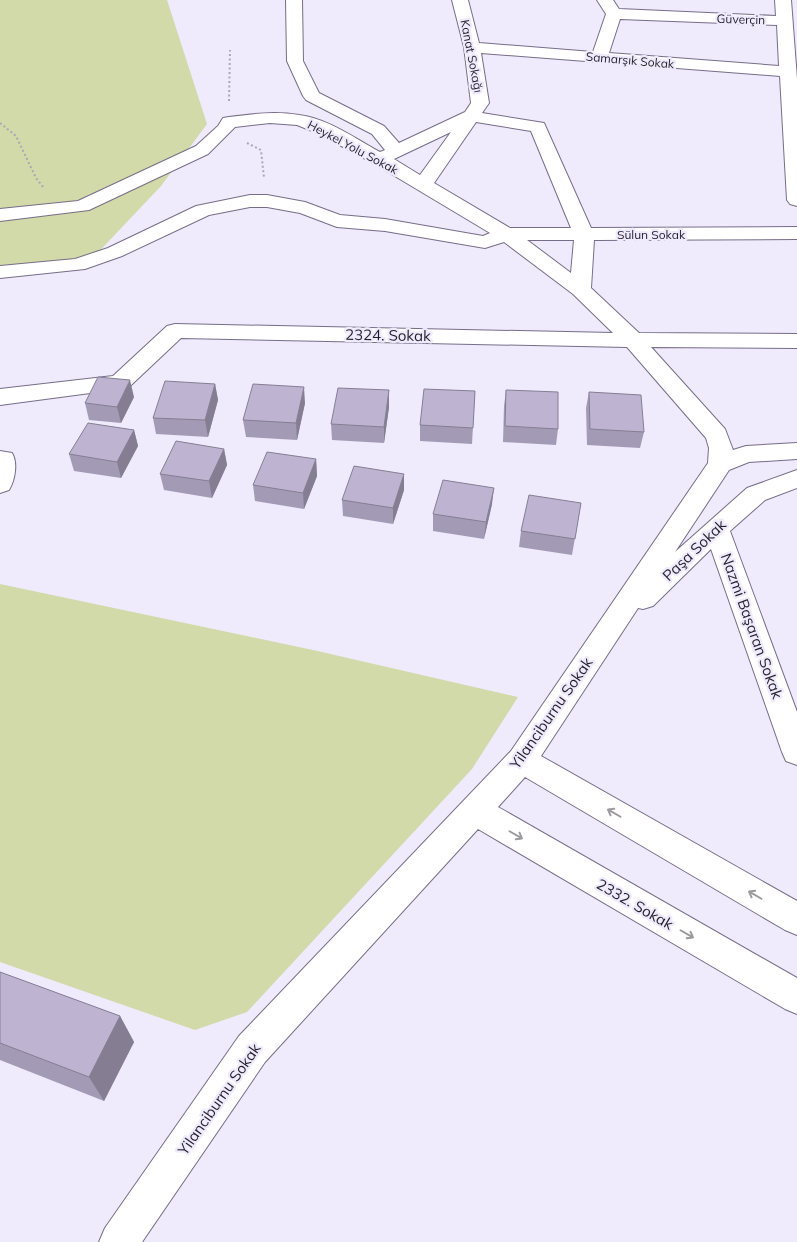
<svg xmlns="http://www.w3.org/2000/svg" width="797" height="1242" font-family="Mulish,sans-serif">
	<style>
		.green { fill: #d1daa8 }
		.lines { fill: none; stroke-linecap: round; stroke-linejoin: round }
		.minor-casing { stroke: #776d88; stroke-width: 2 }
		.path { stroke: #aba6b6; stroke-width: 2; stroke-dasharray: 2 2.5; stroke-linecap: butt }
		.minor { fill: #fff; fill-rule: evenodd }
		.wall { fill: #a39bb5 }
		.shaded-wall { fill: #857e93 }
		.building { fill: #beb4d2; stroke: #857e93 }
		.oneway { stroke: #9c9a9f }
		.labels { text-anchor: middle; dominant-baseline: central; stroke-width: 4.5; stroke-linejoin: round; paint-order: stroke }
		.far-street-label { font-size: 12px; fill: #221f2a; stroke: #f0eafd }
		.street-label { font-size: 15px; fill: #221f2a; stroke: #f0eafd }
	</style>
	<rect width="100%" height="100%" fill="#f0eafd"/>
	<g class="green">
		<polygon points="0,0 167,0 207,124 161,186 90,261 0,265"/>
		<polygon points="0,584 313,650 518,697 472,769 247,1012 195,1030 0,962"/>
	</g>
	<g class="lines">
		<g class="minor-casing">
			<g id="minor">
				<path d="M286 0H302L303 61 319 93 384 126 399 143 465 112 471 103 464 47 452 0H468L479 43 593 52 606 14 597 0H613L619 9 776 16 775 0H791L797 79V206L790 204 787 200 780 76 481 53 489 103 482 113 544 123 591 228 797 227V239L594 240 591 288 639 333 797 334V348L651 347 725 429 733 450 746 446 797 443V459L749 462 729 470 675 552 747 488 797 470V488L765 500 730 531 797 712V765L786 761 782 752 711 549 653 606 643 609 638 608 541 756 797 901V935L785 930 525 777 498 807 797 978V1014L785 1009 478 829 265 1062 142 1242H99L105 1228 239 1036 511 751 708 463 709 448 706 438 627 347 181 338 128 388 0 405V389L113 376 167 326 175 324 613 333 573 294 504 242 485 248 385 231 337 227 300 213 267 207H250L209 215 122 256 85 269 0 278V266L75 259 108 248 196 206 250 195H267L305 202 340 215 385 219 483 236 490 233 373 163 317 133 297 125 270 123 235 127 208 154 89 210 0 221V209L78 201 196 146 218 126 223 118 229 117C252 114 275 111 299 115 327 118 356 139 380 152L385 150 372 134 306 100 303 96 287 61ZM620 19 777 25 779 66 609 53ZM476 122 531 131 571 228H510L434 183ZM451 132 420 175 394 159ZM527 240H574L571 273Z"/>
				<path d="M0 451 12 453C18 463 15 480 9 490L0 493Z"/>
			</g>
		</g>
		<g class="path">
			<polyline points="229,101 230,50"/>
			<polyline points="0,123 16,136 36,178 44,188"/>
			<polyline points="247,143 261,150 264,178"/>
		</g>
		<use href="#minor" class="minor"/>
	</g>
	<g class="wall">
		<polygon points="215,384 218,400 208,437 156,434 153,418"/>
		<polygon points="389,390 389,407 384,443 332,440 331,424"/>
		<polygon points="506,390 558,429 556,445 503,442 504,406"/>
		<polygon points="475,391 472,444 420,441 420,425"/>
		<polygon points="589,392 644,432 640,448 587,445 586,408"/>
		<polygon points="134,397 121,423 89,420 85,403"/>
		<polygon points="305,403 297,440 246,437 243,420"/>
		<polygon points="134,430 138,446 121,478 74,471 69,454"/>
		<polygon points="224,449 227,465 212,498 164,490 160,474"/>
		<polygon points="316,459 317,476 304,509 255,501 253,485"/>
		<polygon points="404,474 404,490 393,524 343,516 342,500"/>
		<polygon points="581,503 572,555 519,547 521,531"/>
		<polygon points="492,504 484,539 433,531 433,514"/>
		<polygon points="0,972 120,1016 134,1042 104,1101 0,1060"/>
	</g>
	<g class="shaded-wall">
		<polygon points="130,380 134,397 121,423 117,407"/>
		<polygon points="215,384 218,400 208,437 205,420"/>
		<polygon points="304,387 305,403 297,440 296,423"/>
		<polygon points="389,390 389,407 384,443 384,427"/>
		<polygon points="134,430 138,446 121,478 117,462"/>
		<polygon points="224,449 227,465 212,498 209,481"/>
		<polygon points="316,459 317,476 304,509 303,493"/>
		<polygon points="404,474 404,490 393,524 393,508"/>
		<polygon points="494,488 492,504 484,539 486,522"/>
		<polygon points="120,1016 134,1042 104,1101 89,1077"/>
	</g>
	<g class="building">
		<polygon points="98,377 130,380 117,407 85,403"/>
		<polygon points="165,381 215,384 205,420 153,418"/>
		<polygon points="253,384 304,387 296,423 243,420"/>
		<polygon points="338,388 389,390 384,427 331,424"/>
		<polygon points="424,389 475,391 473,428 420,425"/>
		<polygon points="506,390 558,392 558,429 505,426"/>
		<polygon points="589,392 641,395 644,432 590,429"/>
		<polygon points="88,423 134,430 117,462 69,454"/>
		<polygon points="176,441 224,449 209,481 160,474"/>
		<polygon points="267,452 316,459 303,493 253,485"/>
		<polygon points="354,466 404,474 393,508 342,500"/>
		<polygon points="443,480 494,488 486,522 433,514"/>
		<polygon points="529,495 581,503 575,539 521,531"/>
		<polygon points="0,972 120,1016 89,1077 0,1043"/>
	</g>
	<defs><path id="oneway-shaft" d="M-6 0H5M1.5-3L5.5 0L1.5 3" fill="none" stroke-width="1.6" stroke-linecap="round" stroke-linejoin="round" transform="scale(1.25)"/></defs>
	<g class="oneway">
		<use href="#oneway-shaft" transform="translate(614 813) rotate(-150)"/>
		<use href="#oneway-shaft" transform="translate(516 835) rotate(30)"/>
		<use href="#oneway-shaft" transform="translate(755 895) rotate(-150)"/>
		<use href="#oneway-shaft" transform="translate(687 934) rotate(30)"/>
	</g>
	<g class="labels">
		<g class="far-street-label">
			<text transform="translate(741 19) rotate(2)">Güverçin</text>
			<text transform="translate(472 56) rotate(79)">Kanat Sokağı</text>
			<text transform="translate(630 60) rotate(5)">Samarşık Sokak</text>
			<text transform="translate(353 147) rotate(28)">Heykel Yolu Sokak</text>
			<text x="651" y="234">Sülun Sokak</text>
		</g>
		<g class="street-label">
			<text transform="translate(388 335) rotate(1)">2324. Sokak</text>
			<text transform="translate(694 550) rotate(-44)">Paşa Sokak</text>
			<text transform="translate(752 626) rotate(70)">Nazmi Başaran Sokak</text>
			<text transform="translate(551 713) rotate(-55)">Yilanciburnu Sokak</text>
			<text transform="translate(635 904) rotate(30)">2332. Sokak</text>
			<text transform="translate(219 1099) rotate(-55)">Yilanciburnu Sokak</text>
		</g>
	</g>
</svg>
